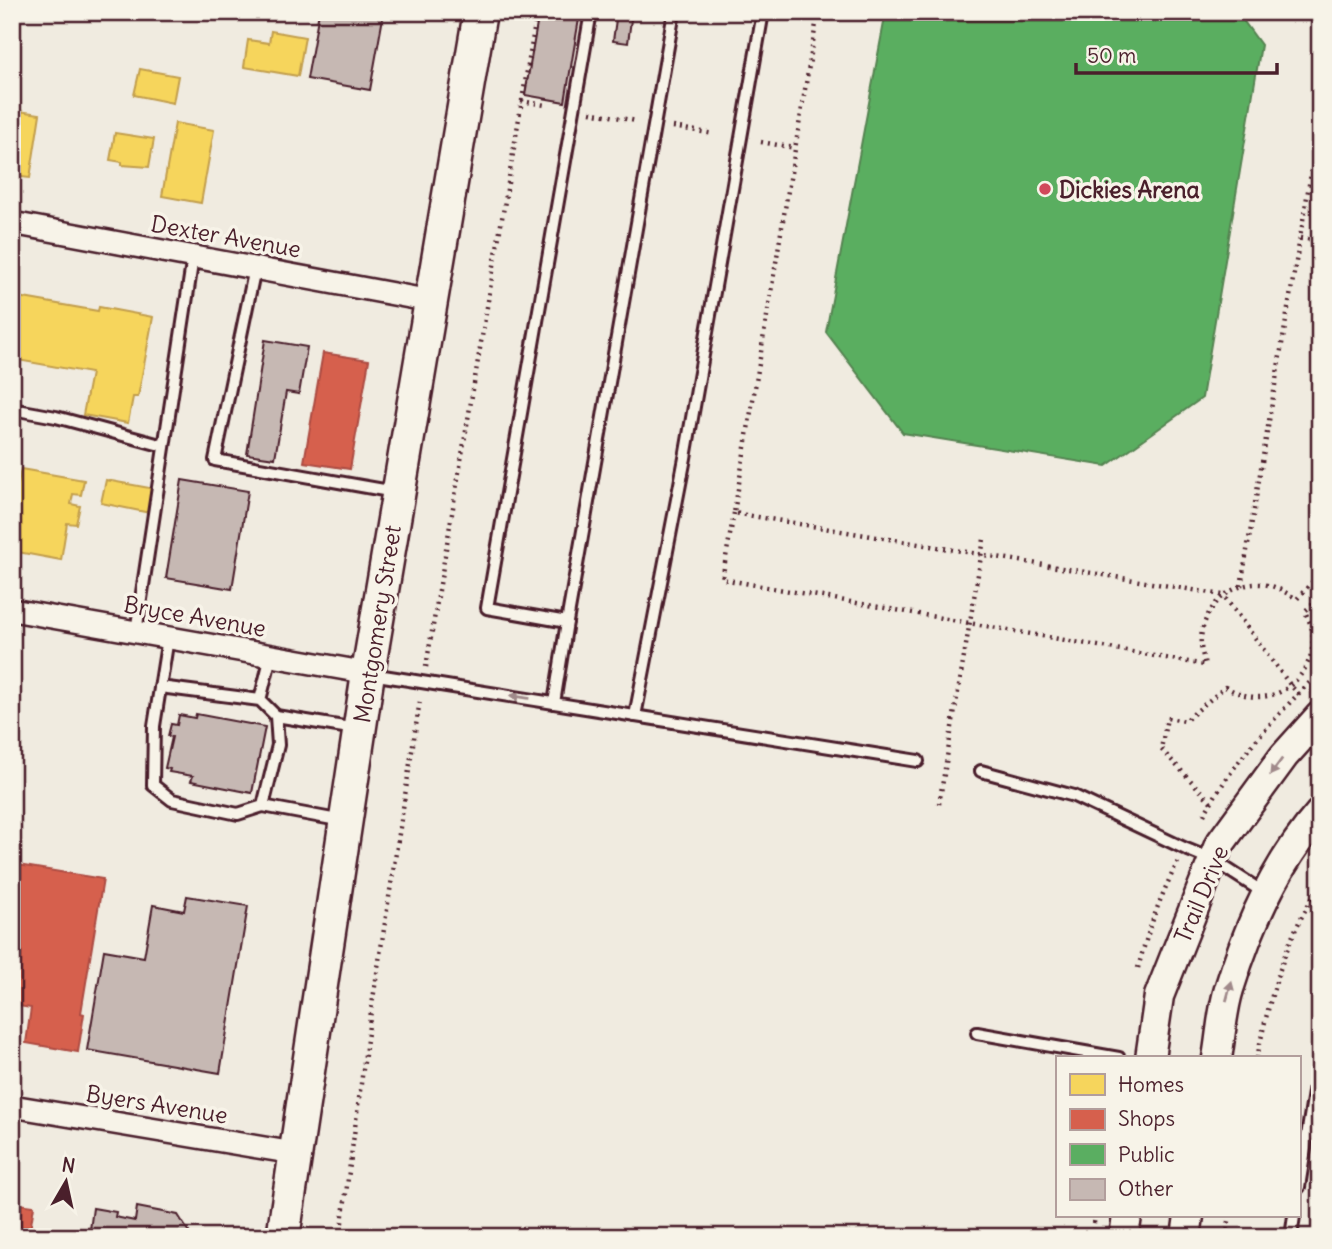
<svg xmlns="http://www.w3.org/2000/svg" width="1332" height="1249" font-family="Delius,sans-serif">
	<style>
		.homes { fill: #f6d55c; stroke: #c29e4d; stroke-width: 2 }
		.shops { fill: #d6604d; stroke: #ac4c43; stroke-width: 2 }
		.public { fill: #5aae61; stroke: #558351; stroke-width: 2 }
		.building { fill: #c6b8b3; stroke: #4a1f2b; stroke-width: 2 }
		.lines { fill: none; stroke-linecap: round; stroke-linejoin: round }
		.service-casing { stroke: #4a1f2b; stroke-width: 16 }
		.minor-casing { stroke: #4a1f2b; stroke-width: 26 }
		.tertiary-casing { stroke: #4a1f2b; stroke-width: 33 }
		.secondary-casing { stroke: #4a1f2b; stroke-width: 37 }
		.path { stroke: #4a1f2b; stroke-width: 4.5; stroke-dasharray: 2 5; stroke-linecap: butt }
		.service { stroke: #f7f3e8; stroke-width: 10 }
		.minor { stroke: #f7f3e8; stroke-width: 21 }
		.tertiary { stroke: #f7f3e8; stroke-width: 28 }
		.secondary { stroke: #f7f3e8; stroke-width: 32 }
		.oneway { fill: #a0898a }
		.poi-dot { fill: #d1495b; stroke: #f7f3e8; stroke-width: 2.5 }
		.labels { text-anchor: middle; dominant-baseline: central; stroke-width: 7; stroke-linejoin: round; paint-order: stroke }
		.poi-label { font-size: 23px; font-weight: bold; fill: #4a1f2b; stroke: #f7f3e8; text-anchor: start }
		.street-label { font-size: 23px; fill: #4a1f2b; stroke: #f7f3e8 }
	</style>
	<rect width="100%" height="100%" fill="#f0ebe0"/>
	<filter id="ink" filterUnits="userSpaceOnUse"><feTurbulence type="fractalNoise" baseFrequency=".0143" numOctaves="2"/><feDisplacementMap in="SourceGraphic" scale="14" xChannelSelector="R" yChannelSelector="G"/><feConvolveMatrix kernelMatrix="1 2 1 2 8 2 1 2 1" color-interpolation-filters="sRGB"/></filter>
	<g filter="url(#ink)">
		<g class="homes">
			<polygon points="194,12 216,12 215,19 193,16"/>
			<polygon points="271,31 305,37 298,76 244,67 248,40 269,43"/>
			<polygon points="140,69 178,76 173,103 134,95"/>
			<polygon points="12,110 40,114 30,178 12,176"/>
			<polygon points="175,123 214,130 201,203 162,196"/>
			<polygon points="115,133 154,139 149,167 122,165 122,162 110,160"/>
			<polygon points="12,296 98,311 99,307 153,317 138,397 133,397 128,423 83,415 91,373 12,359"/>
			<polygon points="21,469 84,480 81,495 73,494 71,504 80,506 76,524 67,523 61,560 12,551 12,483 18,484"/>
			<polygon points="106,480 155,489 150,513 101,503"/>
		</g>
		<g class="shops">
			<polygon points="323,353 369,360 350,469 304,462"/>
			<polygon points="12,864 103,879 81,1013 84,1014 78,1052 26,1043 31,1008 12,1005"/>
			<polygon points="12,1203 34,1206 29,1237 12,1237"/>
		</g>
		<polygon class="public" points="886,12 1237,12 1261,45 1202,398 1106,466 903,433 826,332"/>
		<g class="building">
			<polygon points="319,12 384,12 370,90 307,79"/>
			<polygon points="539,12 580,13 565,102 525,95"/>
			<polygon points="617,12 632,12 628,43 613,41"/>
			<polygon points="265,340 307,347 299,394 286,392 275,458 247,454"/>
			<polygon points="182,480 248,491 232,589 166,578"/>
			<polygon points="196,714 265,727 252,793 191,781 193,776 169,772 170,769 165,768 172,737 168,736 171,724 177,725 179,715 195,718"/>
			<polygon points="187,896 248,906 220,1073 87,1050 104,950 144,957 153,905 184,911"/>
			<polygon points="137,1207 178,1215 192,1237 89,1237 93,1208 116,1212 115,1217 135,1221"/>
		</g>
		<g class="lines">
			<g class="service-casing">
				<g id="service">
					<polyline points="255,268 215,460 395,492"/>
					<polyline points="12,409 56,417 164,446"/>
					<polyline points="567,622 674,12"/>
					<polyline points="136,632 193,257"/>
					<polyline points="371,674 918,761"/>
					<polyline points="160,687 260,700 276,716 278,745 263,806 238,814 172,800 153,785 154,726 168,638"/>
					<polyline points="260,700 271,656"/>
					<polyline points="554,703 567,622 487,608 591,12"/>
					<polyline points="276,716 356,729"/>
					<polyline points="635,716 685,458 763,12"/>
					<polyline points="981,771 1074,796 1186,849 1213,860 1266,894"/>
					<polyline points="263,806 343,821"/>
					<polyline points="977,1033 1119,1058"/>
					<polyline points="1299,1187 1320,1054"/>
					<polyline points="1291,1237 1294,1216"/>
				</g>
			</g>
			<g class="minor-casing">
				<g id="minor">
					<polyline points="12,223 431,301"/>
					<polyline points="12,610 368,673"/>
					<polyline points="12,1106 294,1153"/>
				</g>
			</g>
			<g class="tertiary-casing">
				<g id="tertiary">
					<polyline points="1150,1058 1159,996 1219,845 1284,756 1320,716"/>
					<path d="M1217 1058C1221 1036 1222 1011 1229 989 1248 927 1277 862 1320 813"/>
					<polyline points="1124,1237 1127,1216"/>
					<polyline points="1186,1237 1189,1216"/>
				</g>
			</g>
			<g class="secondary-casing">
				<polyline id="secondary" points="283,1237 368,673 480,12"/>
			</g>
			<g class="path">
				<polyline points="818,12 734,513 1223,595 1291,686 1302,697"/>
				<polyline points="521,101 545,105"/>
				<polyline points="590,112 636,121"/>
				<polyline points="673,127 714,134"/>
				<polyline points="761,142 795,148"/>
				<polyline points="1300,238 1320,241"/>
				<path d="M734 513 722 579 1205 665C1203 656 1200 647 1201 638 1204 608 1229 582 1261 584 1274 585 1285 592 1297 599L1320 573"/>
				<polyline points="1241,586 1320,120"/>
				<polyline points="426,667 537,12"/>
				<path d="M1211 802 1161 749 1167 718 1185 721 1225 687C1235 692 1244 696 1256 697 1289 698 1314 668 1313 637 1313 628 1308 619 1305 611L1320 598"/>
				<polyline points="939,804 984,539"/>
				<path d="M1204 815C1235 759 1275 717 1320 672"/>
				<path d="M1138 968C1148 931 1160 896 1178 862"/>
				<path d="M1257 1058C1269 1000 1286 935 1320 886"/>
				<polyline points="340,1237 370,1018 420,700"/>
				<polyline points="1092,1237 1095,1216"/>
				<polyline points="1226,1237 1230,1216"/>
			</g>
			<use href="#service" class="service"/>
			<use href="#minor" class="minor"/>
			<use href="#tertiary" class="tertiary"/>
			<use href="#secondary" class="secondary"/>
		</g>
		<defs><path id="oneway-solid" d="M-6-.8H1V-3.2L6.5 0L1 3.2V.8H-6Z" transform="scale(1.75)"/></defs>
		<g class="oneway">
			<use href="#oneway-solid" transform="translate(520 697) rotate(-171)"/>
			<use href="#oneway-solid" transform="translate(1276 767) rotate(126)"/>
			<use href="#oneway-solid" transform="translate(1229 991) rotate(-75)"/>
		</g>
	</g>
	<circle class="poi-dot" cx="1045" cy="189" r="7"/>
	<g class="labels">
		<g class="poi-label">
			<text x="1059" y="189">Dickies Arena</text>
		</g>
		<g class="street-label">
			<text transform="translate(226 236) rotate(10)">Dexter Avenue</text>
			<text transform="translate(195 616) rotate(10)">Bryce Avenue</text>
			<text transform="translate(377 624) rotate(-81)">Montgomery Street</text>
			<text transform="translate(1201 894) rotate(-67)">Trail Drive</text>
			<text transform="translate(157 1104) rotate(9)">Byers Avenue</text>
		</g>
	</g>
	<rect width="1332" height="1249" fill="none" stroke="#f7f3e8" stroke-width="42"/>
	<rect x="21" y="21" width="1290" height="1207" fill="none" stroke="#4a1f2b" stroke-width="2.5" filter="url(#ink)"/>
	<rect x="1056" y="1056" width="245" height="161" fill="#f7f3e8" stroke="#b29e9c" stroke-width="2"/>
	<rect x="1070" y="1074" width="35" height="21" fill="#f6d55c" stroke="#b29e9c" stroke-width="2"/>
	<text x="1118" y="1092" font-size="21" fill="#4a1f2b">Homes</text>
	<rect x="1070" y="1109" width="35" height="21" fill="#d6604d" stroke="#b29e9c" stroke-width="2"/>
	<text x="1118" y="1126" font-size="21" fill="#4a1f2b">Shops</text>
	<rect x="1070" y="1144" width="35" height="21" fill="#5aae61" stroke="#b29e9c" stroke-width="2"/>
	<text x="1118" y="1162" font-size="21" fill="#4a1f2b">Public</text>
	<rect x="1070" y="1179" width="35" height="21" fill="#c6b8b3" stroke="#b29e9c" stroke-width="2"/>
	<text x="1118" y="1196" font-size="21" fill="#4a1f2b">Other</text>
	<g transform="translate(66 1182) rotate(9)" stroke="#f7f3e8" stroke-width="5" paint-order="stroke">
	<path d="M0-5L12 26L0 18L-12 26Z" fill="#4a1f2b"/>
	<text y="-10" font-size="19" font-weight="bold" text-anchor="middle" fill="#4a1f2b">N</text>
	</g>
	<path d="M1076 63v10h201v-10" fill="none" stroke="#4a1f2b" stroke-width="3.5"/>
	<text x="1087" y="63" font-size="21" fill="#4a1f2b" stroke="#f7f3e8" stroke-width="5" paint-order="stroke">50 m</text>
</svg>
